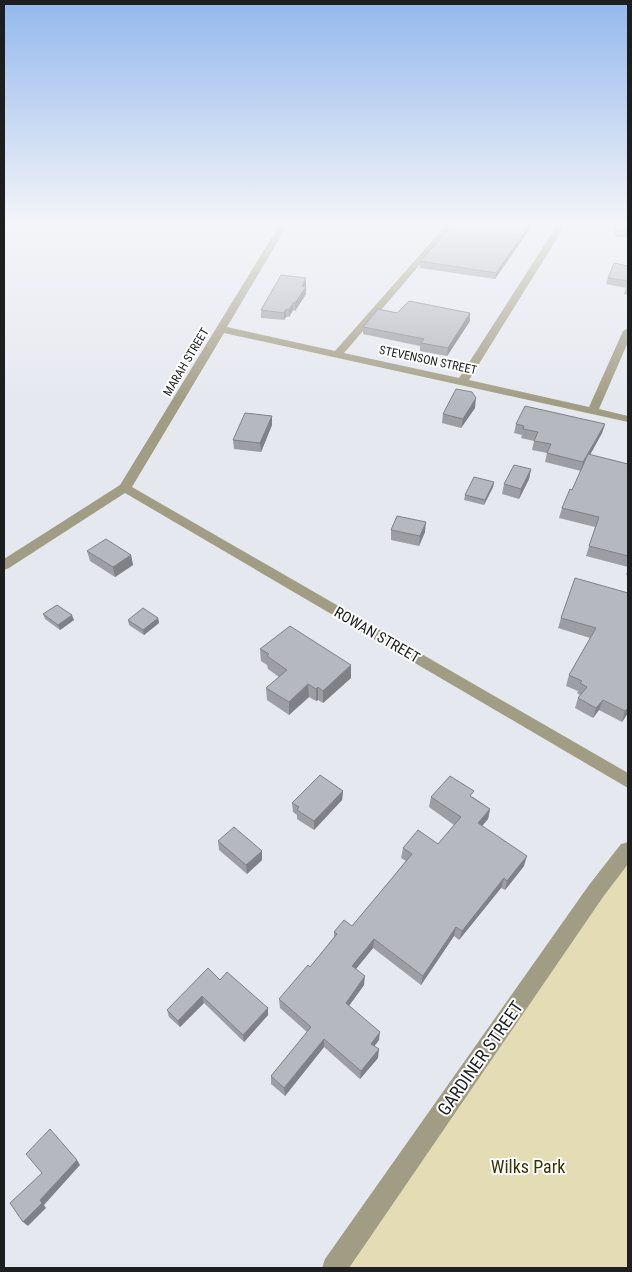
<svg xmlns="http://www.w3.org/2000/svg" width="632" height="1272" font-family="'Roboto Condensed',sans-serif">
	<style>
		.green { fill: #e3dcb5 }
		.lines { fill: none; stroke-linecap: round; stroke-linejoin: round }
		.minor { fill: #a19d84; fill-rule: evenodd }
		.wall { fill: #9d9ea4 }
		.shaded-wall { fill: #7f8186 }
		.building { fill: #b6b8bf; stroke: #7f8186 }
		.labels { text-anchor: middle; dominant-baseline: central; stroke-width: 4; stroke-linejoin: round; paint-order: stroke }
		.far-street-label { font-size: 12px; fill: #1d1e20; stroke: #fff }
		.street-label { font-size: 15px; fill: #1d1e20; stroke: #fff }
		.near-street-label { font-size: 18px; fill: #1d1e20; stroke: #fff }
		.near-park-label { font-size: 18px; fill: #3a3200; stroke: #fff }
	</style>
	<rect width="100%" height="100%" fill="#e6e8f0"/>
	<polygon class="green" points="628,850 628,1268 334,1268 596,891"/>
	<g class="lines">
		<g class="minor">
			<polygon points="280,224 288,224 227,327 335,351 447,224 455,224 344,353 459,378 558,224 566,224 469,380 589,407 623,331 628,328 628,342 599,409 628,416 628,422 224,333 132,487 628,773 628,788 125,493 9,568 4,570 4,559 120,485"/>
			<polygon points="628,842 628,864 603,897 349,1268 322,1268 325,1259 589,885 621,844"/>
		</g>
	</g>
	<g class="wall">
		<polygon points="454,224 533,224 495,279 420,268 420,261"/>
		<polygon points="628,224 628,238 614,236 615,230"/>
		<polygon points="628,266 628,295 624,294 626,288 606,284 608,278"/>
		<polygon points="306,278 306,294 295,311 293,310 289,317 286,317 284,320 261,318 261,310"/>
		<polygon points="397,313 470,313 470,321 447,356 420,351 420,346 363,334 363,327"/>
		<polygon points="475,408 461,428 442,423 443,414"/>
		<polygon points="272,416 272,425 261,452 234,449 233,440"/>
		<polygon points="516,424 605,424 602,433 590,455 628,464 628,567 586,556 595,527 559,518 562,508 572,490 581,471 545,462 547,453 532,450 534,441 521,438 522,435 514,433"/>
		<polygon points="531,469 529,479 519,499 502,494 504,484"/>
		<polygon points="494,482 493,487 484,505 464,500 465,495"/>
		<polygon points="391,530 425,532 419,546 391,540"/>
		<polygon points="87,551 131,555 133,565 115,577 90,561"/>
		<polygon points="628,567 628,576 626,575"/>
		<polygon points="628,592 628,713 622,722 599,710 593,718 575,708 578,698 580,695 577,693 578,691 566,686 569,675 590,638 558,628 561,618"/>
		<polygon points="43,614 74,620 60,630 45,619"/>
		<polygon points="158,618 159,623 144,635 129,625 128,620"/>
		<polygon points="260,649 351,665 351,678 323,703 318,700 316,701 309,697 289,715 267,700 266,688 279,677 268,669 267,665 261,661"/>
		<polygon points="343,791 342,800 314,830 297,819 297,815 293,812 292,803"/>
		<polygon points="431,797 473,797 490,809 488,819 482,826 524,866 505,890 501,888 459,940 454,936 421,985 373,948 356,969 364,985 349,1006 379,1040 374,1046 378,1058 360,1079 324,1047 285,1096 271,1084 271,1076 307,1032 280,1008 279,999 310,967 334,937 334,932 352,926 388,883 406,861 401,858 403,848 438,844 454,825 429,807"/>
		<polygon points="218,841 262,860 247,874 219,850"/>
		<polygon points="220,980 268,1008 268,1015 244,1042 204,1003 180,1027 169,1017 167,1010"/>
	</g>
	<g class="shaded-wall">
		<polygon points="530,224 533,224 495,279 496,273"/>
		<polygon points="306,278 306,294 295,311 295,303 302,286"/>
		<polygon points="293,303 293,310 289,317 289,310"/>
		<polygon points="286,309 286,317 284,320 284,313"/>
		<polygon points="470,313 470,321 447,356 448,348"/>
		<polygon points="476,398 475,408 461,428 463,419"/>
		<polygon points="272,416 272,425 261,452 260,443"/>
		<polygon points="605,424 602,433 581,471 583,462"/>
		<polygon points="531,469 529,479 519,499 521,489"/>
		<polygon points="494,482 493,487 484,505 485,500"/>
		<polygon points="426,522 425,532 419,546 420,536"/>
		<polygon points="131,555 133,565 115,577 113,567"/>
		<polygon points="72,615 74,620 60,630 58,625"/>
		<polygon points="158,618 159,623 144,635 143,630"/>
		<polygon points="351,665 351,678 323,703 323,691"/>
		<polygon points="308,684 309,697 289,715 289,702"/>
		<polygon points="318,687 318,700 316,701 316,689"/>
		<polygon points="603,700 599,710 593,718 596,708"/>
		<polygon points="628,708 628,713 622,722 625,711"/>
		<polygon points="343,791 342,800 314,830 314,821"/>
		<polygon points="490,809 488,819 476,833 478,823"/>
		<polygon points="262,851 262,860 247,874 246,865"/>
		<polygon points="527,856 524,866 505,890 507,881"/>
		<polygon points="504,878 501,888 459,940 462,931"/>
		<polygon points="456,927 454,936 421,985 423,976"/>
		<polygon points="374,939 373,948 351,975 352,966"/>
		<polygon points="365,976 364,985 345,1011 346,1003"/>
		<polygon points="202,996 204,1003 180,1027 178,1021"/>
		<polygon points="268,1008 268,1015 244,1042 243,1035"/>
		<polygon points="380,1032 379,1040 370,1052 371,1044"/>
		<polygon points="324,1039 324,1047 285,1096 284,1088"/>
		<polygon points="379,1049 378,1058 360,1079 361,1071"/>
		<polygon points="77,1160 80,1165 44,1205 46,1208 28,1226 23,1222 40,1200"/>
	</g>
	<g class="building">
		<polygon points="454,224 530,224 496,273 420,261"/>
		<polygon points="618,224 628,224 628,232 615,230"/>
		<polygon points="614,263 628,266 628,281 608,278"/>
		<polygon points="281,275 306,278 302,286 306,287 295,303 293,303 289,310 286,309 284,313 261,310"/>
		<polygon points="409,301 470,313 448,348 421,343 424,339 363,327 378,309 397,313"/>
		<polygon points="456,389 472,392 476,398 463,419 443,414"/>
		<polygon points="525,406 605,424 583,462 547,453 551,444 534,441 538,432 523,429 524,426 516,424"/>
		<polygon points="245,413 272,416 260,443 233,440"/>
		<polygon points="588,454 628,464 628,556 589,546 599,517 562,508 570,489 572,490"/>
		<polygon points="514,465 531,469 521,489 504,484"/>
		<polygon points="474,477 494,482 485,500 465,495"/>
		<polygon points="397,516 426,522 420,536 391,530"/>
		<polygon points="106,539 131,555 113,567 87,551"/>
		<polygon points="575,578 628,593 628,708 625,711 603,700 596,708 578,698 587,687 580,683 582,681 569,675 596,628 561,618"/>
		<polygon points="57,605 72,615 58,625 43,614"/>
		<polygon points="143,608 158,618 143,630 128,620"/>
		<polygon points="290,626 351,665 323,691 318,687 316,689 308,684 289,702 266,688 287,670 267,656 269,654 260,649"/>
		<polygon points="320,775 343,791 314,821 297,810 299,807 292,803"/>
		<polygon points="450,776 474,791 470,796 490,809 478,823 527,856 507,881 504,878 462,931 456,927 423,976 374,939 352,966 365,976 346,1003 380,1032 371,1044 379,1049 361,1071 324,1039 284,1088 271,1076 311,1027 279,999 308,965 310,967 337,934 334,932 344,920 352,926 388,883 412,854 403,848 418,830 438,844 461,817 431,797"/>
		<polygon points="234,827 262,851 246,865 218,841"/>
		<polygon points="208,968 220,980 227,972 268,1008 243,1035 202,996 178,1021 167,1010"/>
		<polygon points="50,1129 77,1160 40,1200 42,1203 23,1222 10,1203 42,1173 26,1154"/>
	</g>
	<linearGradient id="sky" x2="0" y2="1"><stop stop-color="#93b8ed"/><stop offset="0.56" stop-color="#f4f5f8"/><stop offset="1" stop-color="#f4f5f8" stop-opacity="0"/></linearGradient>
	<rect width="632" height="402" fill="url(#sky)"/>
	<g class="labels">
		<g class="far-street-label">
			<text transform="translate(428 360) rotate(12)">STEVENSON STREET</text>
			<text transform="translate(186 362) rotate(-59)">MARAH STREET</text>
		</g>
		<g class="street-label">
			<text transform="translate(377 635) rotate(30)">ROWAN STREET</text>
		</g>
		<g class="near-street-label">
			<text transform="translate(480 1058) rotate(-55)">GARDINER STREET</text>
		</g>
		<g class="near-park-label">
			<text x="528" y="1166">Wilks Park</text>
		</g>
	</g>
	<rect width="632" height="1272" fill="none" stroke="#1d1e20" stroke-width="10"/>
</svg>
